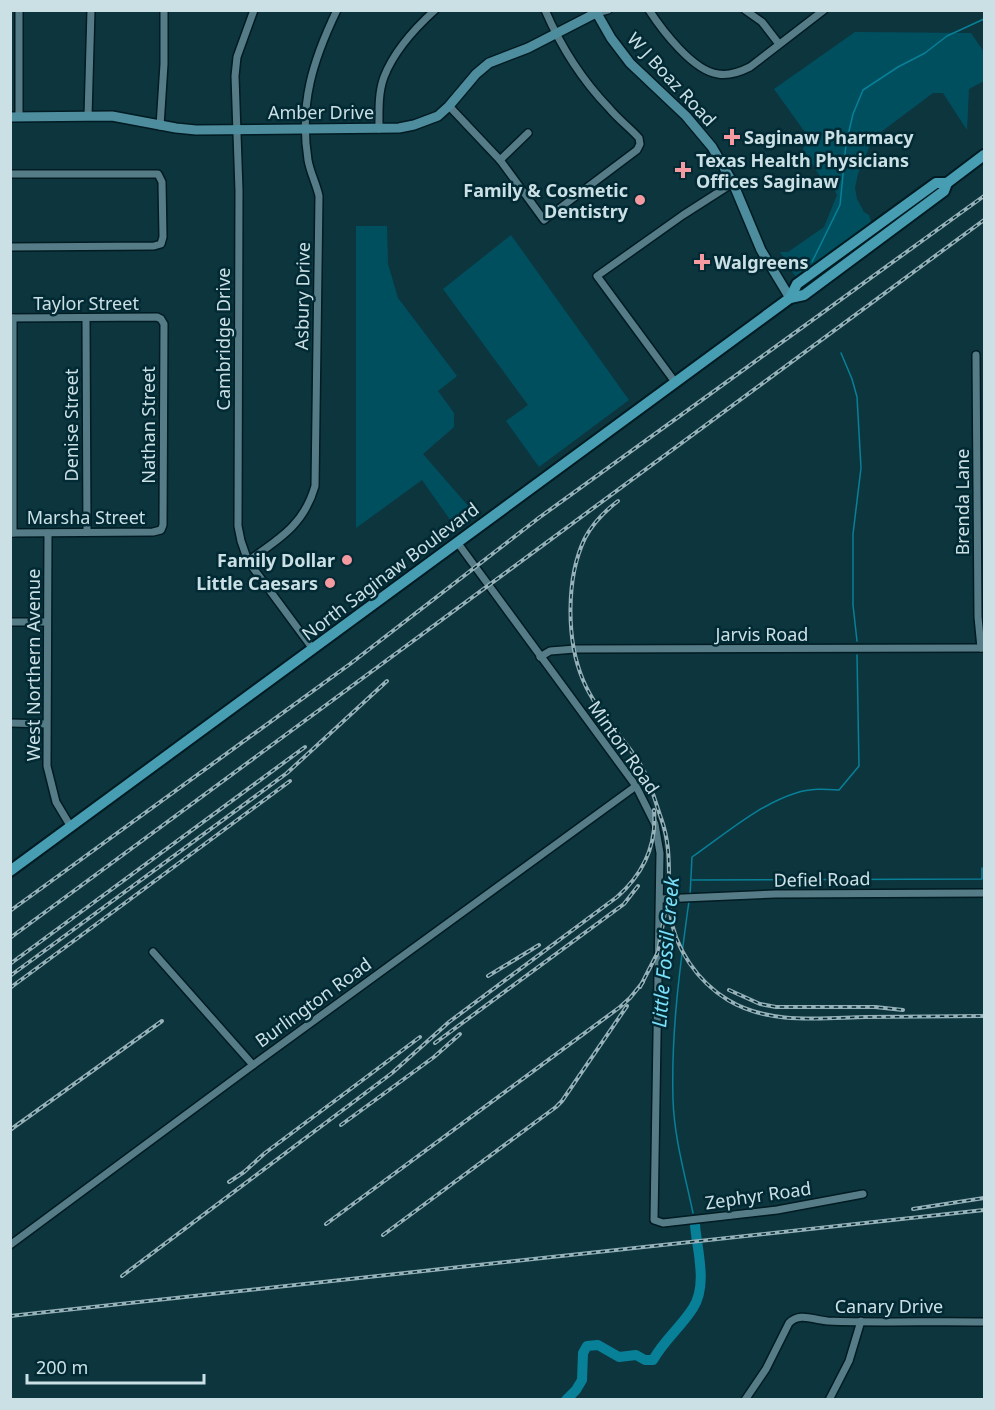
<svg xmlns="http://www.w3.org/2000/svg" width="995" height="1410" font-family="'Noto Sans',sans-serif">
	<style>
		.green { fill: #004f5f }
		.lines { fill: none; stroke-linecap: round; stroke-linejoin: round }
		.stream { stroke: #088098; stroke-width: 1.5 }
		.river { stroke: #088098; stroke-width: 10 }
		.street-casing { stroke: #001b22; stroke-width: 10 }
		.secondary-casing { stroke: #001b22; stroke-width: 12 }
		.primary-casing { stroke: #001b22; stroke-width: 14 }
		.street { stroke: #567d87; stroke-width: 7 }
		.secondary { stroke: #4e8d9d; stroke-width: 9 }
		.primary { stroke: #479db2; stroke-width: 10 }
		.rail-casing { stroke: #96b1b7; stroke-width: 4 }
		.rail { stroke: #022a34; stroke-width: 1.5; stroke-dasharray: 4.5; stroke-linecap: butt }
		.poi-dot { fill: #f49aa0; stroke: #022a34; stroke-width: 2 }
		.labels { text-anchor: middle; dominant-baseline: central; stroke-width: 5; stroke-linejoin: round; paint-order: stroke }
		.street-label { font-size: 18px; fill: #cbe0e5; stroke: #022a34 }
		.poi-label { font-size: 18px; font-weight: bold; fill: #cbe0e5; stroke: #022a34; text-anchor: start }
		.water-label { font-size: 20px; font-style: italic; fill: #7ae0fa; stroke: #022a34 }
	</style>
	<rect width="100%" height="100%" fill="#0d353e"/>
	<g class="green">
		<polygon points="855,32 971,33 984,52 984,81 969,89 967,130 943,93 933,93 873,138 858,174 855,188 857,199 864,212 869,215 872,225 797,279 780,252 788,252 824,227 837,195 831,183 826,186 803,149 805,144 801,140 807,135 774,89"/>
		<polygon points="356,226 387,226 388,264 398,298 457,376 438,391 454,413 454,427 423,454 476,515 456,528 422,480 356,528"/>
		<polygon points="511,235 629,400 539,467 506,421 528,405 443,289"/>
	</g>
	<g class="lines">
		<g class="stream">
			<polyline points="812,262 840,205 846,144 853,114 863,90 898,67 925,53 947,36 984,19"/>
			<polyline points="841,353 852,379 857,397 861,468 853,534 853,605 857,641"/>
			<polyline points="692,880 982,879 982,868"/>
			<path d="M690 896 692 857C725 834 758 805 796 793 810 788 825 789 839 790L859 766 857 655"/>
			<path d="M689 901C680 966 671 1032 673 1099 674 1137 685 1175 693 1213"/>
		</g>
		<path class="river" d="M566 1400 576 1390 582 1380 583 1353 587 1346 598 1345 619 1357 636 1355 645 1360H653C664 1340 681 1327 693 1308 708 1285 697 1250 695 1225"/>
		<g class="street-casing">
			<g id="street">
				<polyline points="19,10 19,117"/>
				<polyline points="254,10 237,57 235,76 239,191 238,526 241,541 248,561 313,649"/>
				<path d="M649 10C662 30 693 71 718 74 729 76 740 72 750 67L824 10"/>
				<polyline points="745,10 762,22 779,44"/>
				<polyline points="596,13 608,10"/>
				<path d="M449 106 500 160 544 220 637 150 640 144 639 138C629 127 618 119 609 108 581 79 561 47 545 10"/>
				<polyline points="88,116 91,10"/>
				<polyline points="160,126 164,64 164,10"/>
				<path d="M379 129C379 112 378 93 384 77 394 51 414 29 435 10"/>
				<polyline points="500,160 528,133"/>
				<polyline points="10,174 158,174 162,182 163,237 161,244 154,246 10,247"/>
				<polyline points="10,318 157,317 161,319 164,324 163,525 161,530 153,532 10,533"/>
				<polyline points="13,318 13,533"/>
				<polyline points="86,318 87,532"/>
				<polyline points="976,355 978,617 981,648"/>
				<polyline points="675,382 597,276 683,215 733,183"/>
				<polyline points="48,533 47,766 56,802 71,827"/>
				<polyline points="457,542 636,786 655,824 660,853 654,1220 663,1223 777,1210 863,1194"/>
				<path d="M248 561C279 539 304 525 315 486L319 196C316 183 310 172 308 160 299 103 313 60 337 10"/>
				<polyline points="10,622 47,622"/>
				<polyline points="540,657 550,651 575,649 984,648"/>
				<polyline points="10,723 46,724"/>
				<polyline points="660,899 775,894 984,893"/>
				<polyline points="153,952 253,1065"/>
				<polyline points="10,1245 253,1065 636,786"/>
				<path d="M745 1400 766 1369 789 1323C800 1312 813 1320 828 1321 880 1323 932 1321 984 1322"/>
				<polyline points="829,1400 849,1361 861,1321"/>
			</g>
		</g>
		<g class="secondary-casing">
			<g id="secondary">
				<polyline points="595,10 611,38 630,63 686,116 712,147 733,183 761,250 790,298"/>
				<polyline points="10,117 112,116 176,128 196,130 399,128 414,125 438,116 449,106 476,74 489,63 528,48 596,13"/>
			</g>
		</g>
		<g class="primary-casing">
			<g id="primary">
				<polyline points="790,298 797,284 936,183 947,183"/>
				<polyline points="10,871 790,298 804,295 944,191 947,183 984,155"/>
			</g>
		</g>
		<use href="#street" class="street"/>
		<use href="#secondary" class="secondary"/>
		<use href="#primary" class="primary"/>
		<g class="rail-casing">
			<g id="rail">
				<path d="M618 501C605 511 593 523 585 538 566 577 566 640 583 680 595 709 619 733 637 759 649 777 654 798 661 818 673 851 667 879 670 912 674 948 698 982 728 1000 769 1025 821 1018 866 1017 906 1017 945 1016 984 1016"/>
				<polyline points="10,911 350,664 540,517 984,196"/>
				<polyline points="10,938 984,220"/>
				<polyline points="10,964 305,747"/>
				<polyline points="10,976 287,773 387,681"/>
				<polyline points="488,976 539,945"/>
				<polyline points="640,987 658,952 665,912"/>
				<polyline points="10,988 290,781"/>
				<polyline points="729,990 760,1004 776,1007 875,1007 903,1010"/>
				<polyline points="435,1043 624,904 638,886"/>
				<polyline points="341,1125 434,1057 460,1034"/>
				<polyline points="10,1130 162,1021"/>
				<polyline points="229,1182 244,1172 265,1153 420,1037"/>
				<polyline points="913,1209 984,1198"/>
				<polyline points="326,1224 620,1007 630,998 643,982"/>
				<polyline points="383,1235 556,1107 562,1101 627,1006"/>
				<path d="M122 1276 392 1073 449 1022 617 897C643 874 657 845 654 810"/>
				<polyline points="10,1316 984,1210"/>
			</g>
		</g>
		<use href="#rail" class="rail"/>
	</g>
	<g class="poi-dot">
		<path d="M729 128h6v6h6v6h-6v6h-6v-6h-6v-6h6z"/>
		<path d="M680 161h6v6h6v6h-6v6h-6v-6h-6v-6h6z"/>
		<circle cx="640" cy="200" r="6"/>
		<path d="M699 253h6v6h6v6h-6v6h-6v-6h-6v-6h6z"/>
		<circle cx="347" cy="560" r="6"/>
		<circle cx="330" cy="583" r="6"/>
	</g>
	<g class="labels">
		<g class="street-label">
			<text transform="translate(672 79) rotate(47)">W J Boaz Road</text>
			<text x="321" y="112">Amber Drive</text>
			<text transform="translate(302 296) rotate(-89)">Asbury Drive</text>
			<text x="86" y="303">Taylor Street</text>
			<text transform="translate(223 339) rotate(-90)">Cambridge Drive</text>
			<text transform="translate(71 425) rotate(-90)">Denise Street</text>
			<text transform="translate(148 425) rotate(-90)">Nathan Street</text>
			<text transform="translate(962 502) rotate(-90)">Brenda Lane</text>
			<text x="86" y="517">Marsha Street</text>
			<text transform="translate(390 571) rotate(-37)">North Saginaw Boulevard</text>
			<text x="762" y="634">Jarvis Road</text>
			<text transform="translate(33 665) rotate(-90)">West Northern Avenue</text>
			<text transform="translate(624 747) rotate(55)">Minton Road</text>
			<text transform="translate(822 879) rotate(-1)">Defiel Road</text>
			<text transform="translate(313 1002) rotate(-36)">Burlington Road</text>
			<text transform="translate(758 1195) rotate(-8)">Zephyr Road</text>
			<text x="889" y="1306">Canary Drive</text>
		</g>
		<g class="poi-label">
			<text x="744" y="137">Saginaw Pharmacy</text>
			<text x="696" y="160">Texas Health Physicians<tspan x="696" dy="21">Offices Saginaw</tspan></text>
			<text x="628" y="190" text-anchor="end">Family &amp; Cosmetic<tspan x="628" dy="21">Dentistry</tspan></text>
			<text x="714" y="262">Walgreens</text>
			<text x="335" y="560" text-anchor="end">Family Dollar</text>
			<text x="318" y="583" text-anchor="end">Little Caesars</text>
		</g>
		<g class="water-label">
			<text transform="translate(665 952) rotate(-85)">Little Fossil Creek</text>
		</g>
	</g>
	<rect width="995" height="1410" fill="none" stroke="#cbe0e5" stroke-width="24"/>
	<path d="M27 1374v9h177v-9" fill="none" stroke="#cbe0e5" stroke-width="3"/>
	<text x="36" y="1374" font-size="18" fill="#cbe0e5" stroke="#022a34" stroke-width="4.5" paint-order="stroke">200 m</text>
</svg>
